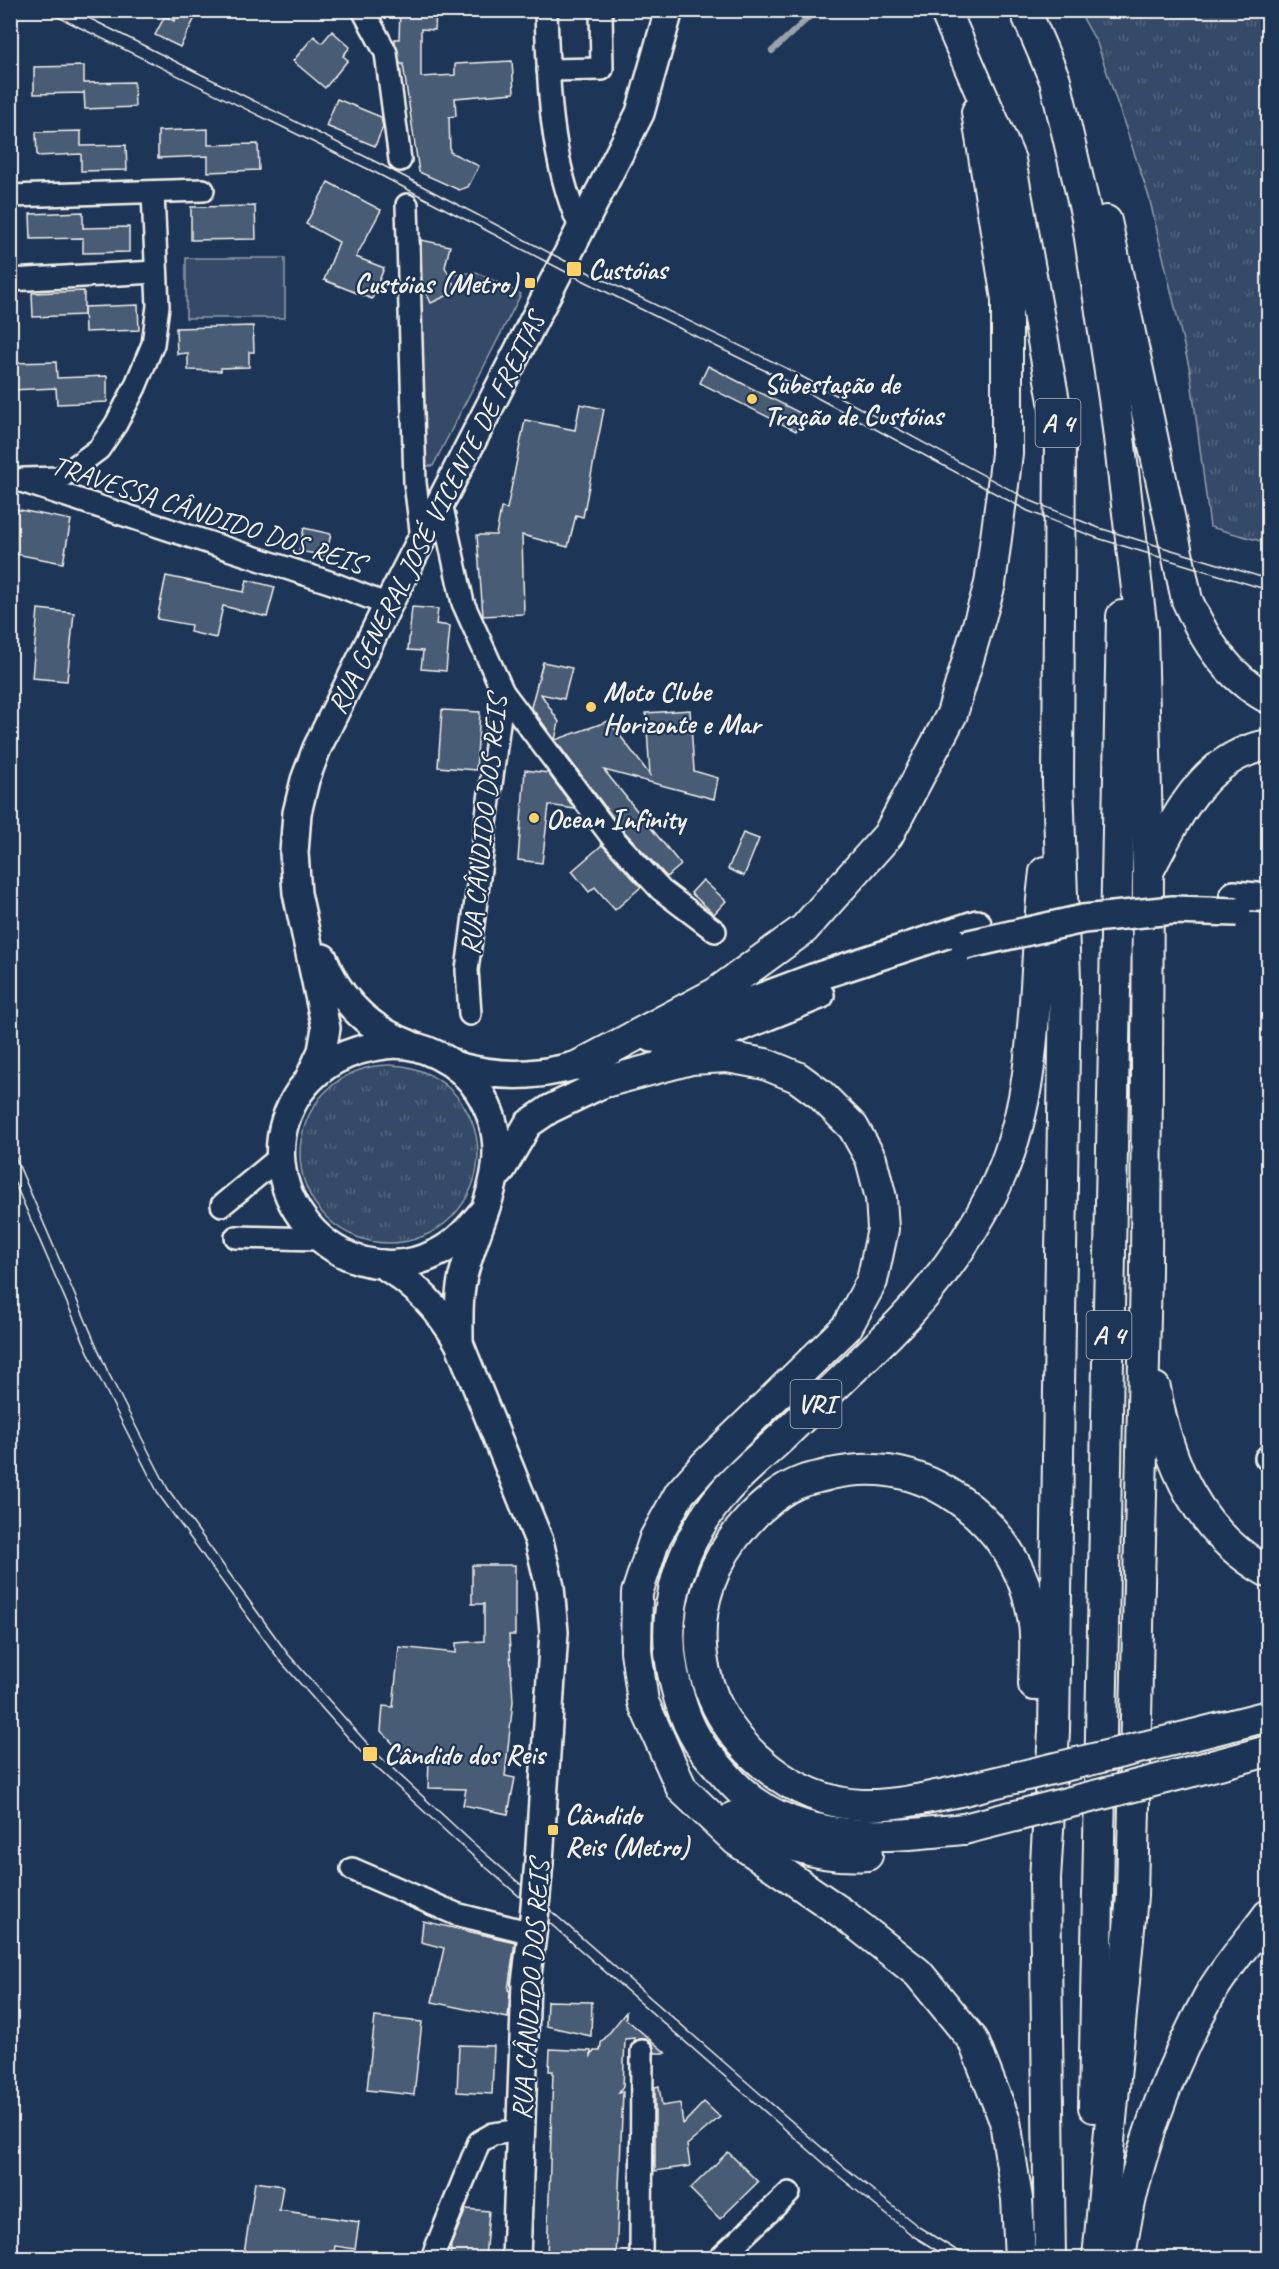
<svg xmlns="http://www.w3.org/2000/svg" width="1279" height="2269" font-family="Caveat,sans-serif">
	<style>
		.grass { fill: url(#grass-tufts); stroke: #949ea8; stroke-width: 1.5 }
		.garden { fill: #354a67; stroke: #949ea8; stroke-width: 1.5 }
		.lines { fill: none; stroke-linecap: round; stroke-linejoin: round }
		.stream { stroke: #9aa2ab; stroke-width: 6 }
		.building { fill: #485b74; stroke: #f4f1e8; stroke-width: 1.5 }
		.minor-casing { stroke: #f4f1e8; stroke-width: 26 }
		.major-casing { stroke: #f4f1e8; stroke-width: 32 }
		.highway-casing { stroke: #f4f1e8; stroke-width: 34 }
		.minor { stroke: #1d3557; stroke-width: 21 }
		.major { stroke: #1d3557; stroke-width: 27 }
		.highway { stroke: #1d3557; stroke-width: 30 }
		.tram { stroke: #f4f1e8; stroke-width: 1.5 }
		.major-bridge-casing { stroke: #f4f1e8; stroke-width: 32; stroke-linecap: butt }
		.highway-bridge-casing { stroke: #f4f1e8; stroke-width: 34; stroke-linecap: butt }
		.major-bridge { stroke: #1d3557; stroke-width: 27 }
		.highway-bridge { stroke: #1d3557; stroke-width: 30 }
		.poi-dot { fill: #ffd166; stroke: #1d3557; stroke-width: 2 }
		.labels { text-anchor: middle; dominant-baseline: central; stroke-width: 4.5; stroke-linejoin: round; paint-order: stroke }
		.shield { fill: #1d3557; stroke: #b4b9bc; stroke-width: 1.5 }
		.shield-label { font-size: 27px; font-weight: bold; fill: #f4f1e8 }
		.poi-label { font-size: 28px; font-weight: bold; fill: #f4f1e8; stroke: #1d3557; text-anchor: start }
		.street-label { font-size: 28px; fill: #f4f1e8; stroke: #1d3557 }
	</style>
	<defs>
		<pattern id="grass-tufts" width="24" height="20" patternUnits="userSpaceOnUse" patternTransform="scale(1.5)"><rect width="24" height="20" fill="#354a67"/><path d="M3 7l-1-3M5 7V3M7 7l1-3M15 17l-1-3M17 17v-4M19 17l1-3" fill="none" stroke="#53657d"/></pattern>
	</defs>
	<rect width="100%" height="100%" fill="#1d3557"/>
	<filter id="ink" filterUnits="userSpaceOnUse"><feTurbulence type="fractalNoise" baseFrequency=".0167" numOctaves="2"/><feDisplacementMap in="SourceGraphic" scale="12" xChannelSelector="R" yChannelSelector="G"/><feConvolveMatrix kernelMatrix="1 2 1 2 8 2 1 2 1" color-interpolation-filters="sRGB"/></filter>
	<g filter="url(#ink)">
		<g class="grass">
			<polygon points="1079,11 1268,11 1268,543 1210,527 1190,371 1149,197 1097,43"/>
			<circle cx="389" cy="1154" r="89"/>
		</g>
		<g class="garden">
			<rect x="186" y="258" width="99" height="60"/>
			<polygon points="476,272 521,294 433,466 424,466 418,280"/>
		</g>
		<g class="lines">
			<polyline class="stream" points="772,51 817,10"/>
		</g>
		<g class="building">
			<polygon points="180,10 199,10 180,47 155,35 165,16 174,21"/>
			<polygon points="400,10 436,10 435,30 421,29 421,77 455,75 455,64 512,61 514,93 455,98 456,116 449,117 450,152 479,166 468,187 459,190 419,172 403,64 400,64 395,42 395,39 399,39"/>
			<polygon points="332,31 350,47 343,56 348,60 325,88 293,61 314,36 322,43"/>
			<polygon points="84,66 84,83 134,82 135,107 85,109 84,91 84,93 34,94 34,67"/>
			<polygon points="337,99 381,117 383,127 375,146 326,126"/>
			<polygon points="208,129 208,145 258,144 259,170 208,172 208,156 158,158 158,131"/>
			<polygon points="81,131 81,146 126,145 127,170 81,171 81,154 37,156 36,132"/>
			<polygon points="328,182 381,210 356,257 384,268 372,299 324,280 339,242 306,224"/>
			<polygon points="255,206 256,239 191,240 191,207"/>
			<polygon points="83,212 83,228 129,227 129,252 83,253 83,238 31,239 30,214"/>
			<polygon points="421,240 450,246 445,267 457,291 431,303 422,284"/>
			<polygon points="84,291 84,315 33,317 32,293"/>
			<polygon points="138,305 139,330 85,332 84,307"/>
			<polygon points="253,326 254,352 249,352 249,367 221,368 221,371 188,370 188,353 177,354 176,328"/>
			<polygon points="56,362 57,378 107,376 107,402 57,404 56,388 10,390 10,363"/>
			<polygon points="708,366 804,415 796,431 700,383"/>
			<polygon points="580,404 604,409 583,517 576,515 568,547 522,535 524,614 483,616 477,535 496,535 501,508 507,509 525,420 575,430"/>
			<polygon points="10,508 71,520 63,563 10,553"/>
			<polygon points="304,528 331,534 326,556 299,551"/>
			<polygon points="166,576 244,592 247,580 275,587 267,617 223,606 216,638 190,632 191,625 157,619"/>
			<polygon points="412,607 438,609 436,624 450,626 446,671 421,669 423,651 408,650"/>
			<polygon points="38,609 74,613 67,681 32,678"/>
			<polygon points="543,662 572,668 564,699 541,694 559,722 555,740 531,707"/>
			<polygon points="442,710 480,712 476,770 438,767"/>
			<polygon points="690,710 694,771 718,778 714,799 604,770 681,865 667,877 621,828 555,740 609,721 650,775 646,713"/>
			<polygon points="525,770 548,773 575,809 549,805 542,863 518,860"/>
			<polygon points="743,833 759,839 744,876 728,869"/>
			<polygon points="602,845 641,887 615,910 595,887 589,892 572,871"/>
			<polygon points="703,880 726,901 714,914 691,893"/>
			<polygon points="472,1565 515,1565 515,1635 509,1635 513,1701 505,1776 515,1778 508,1814 463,1805 466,1789 428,1788 429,1758 405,1756 381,1731 383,1706 393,1707 399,1647 456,1653 456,1643 484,1641 484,1604 472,1604"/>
			<polygon points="423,1921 515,1942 508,1990 510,1991 508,2018 432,2002 444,1948 421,1942"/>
			<polygon points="547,2001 592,2002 591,2036 546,2026"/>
			<polygon points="626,2012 626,2019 666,2053 655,2053 653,2045 648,2040 641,2038 634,2041 634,2038 625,2039 623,2087 619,2093 623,2092 616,2259 547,2259 553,2071 549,2071 550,2049 591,2051 591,2056 594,2051 600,2051 601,2043"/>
			<polygon points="375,2017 422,2022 414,2095 367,2090"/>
			<polygon points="459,2045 494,2046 492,2094 457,2092"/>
			<polygon points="659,2086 662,2106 680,2103 683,2124 704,2102 720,2117 687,2145 690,2166 655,2171 655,2087"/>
			<polygon points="728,2152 758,2182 720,2219 690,2189"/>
			<polygon points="255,2182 283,2186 279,2210 359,2222 355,2249 335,2246 333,2259 272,2259 244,2254"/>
			<polygon points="466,2209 489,2211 485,2259 450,2259 451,2245"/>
		</g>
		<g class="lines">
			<g class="minor-casing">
				<g id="minor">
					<polyline points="363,10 386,53 400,160"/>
					<path d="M546 10C548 83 550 160 580 227"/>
					<polyline points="548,70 602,69 601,10"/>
					<polyline points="10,196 203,190"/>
					<polyline points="407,205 415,483 422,538"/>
					<polyline points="10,280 156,272"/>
					<polyline points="24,479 60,478 99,449 116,424 135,387 153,344 158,306 153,193"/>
					<polyline points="10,481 15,479 332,583 388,605"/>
					<polyline points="441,503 463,603 503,692 467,970 470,1014"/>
					<polyline points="503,692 611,836 661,890 715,931"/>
					<polyline points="222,1205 280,1157"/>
					<polyline points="236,1237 319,1239"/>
					<polyline points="1266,1458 1268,1456"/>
					<polyline points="352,1869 456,1914 532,1933"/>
					<polyline points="432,2258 479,2142 493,2134 521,2130"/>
					<polyline points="641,2258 642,2051"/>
					<polyline points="720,2258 789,2193"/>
				</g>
			</g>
			<g class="major-casing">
				<g id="major">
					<polyline points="1234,895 1268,898"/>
					<path d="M323 958C339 1000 367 1028 409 1044"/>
					<polyline points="652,1038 813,978 977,924"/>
					<polyline points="666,1057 820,995"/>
					<path d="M456 1066C507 1080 550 1076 600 1058"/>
					<polyline points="308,1081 322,1051 326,1028 297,893 294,853 297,813 305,780 317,748 388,605 640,113 669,10"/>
					<polyline points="500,1172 528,1124 550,1109 616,1077"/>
					<path d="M382 1264C416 1285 439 1309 459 1343L539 1541 550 1587 554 1632 539 1861"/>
					<path d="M459 1343C459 1320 458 1298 463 1276 480 1209 521 1157 478 1090 460 1062 419 1040 385 1045 350 1049 321 1062 300 1091 237 1183 338 1304 439 1252 457 1243 469 1228 482 1213"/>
					<polyline points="516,2258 526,1983 534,1918"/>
				</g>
			</g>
			<g class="highway-casing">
				<g id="highway">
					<polyline points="945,10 1010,160 1060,434 1058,783 1065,980 1054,1731 1045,1879 1050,2258"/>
					<polyline points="1025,10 1055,80 1087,218 1116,412 1142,631 1148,871 1146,1272 1132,1896 1098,2258"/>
					<path d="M1106 221 1187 600C1205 641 1227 676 1268 698"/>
					<path d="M1150 868C1177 816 1204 756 1268 745"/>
					<polyline points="580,1065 716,993 804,929 888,835 952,714 990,584 1007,454 1007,299 977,112"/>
					<polyline points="597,1084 691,1059 727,1057 765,1064 797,1077 820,1094 853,1127 871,1159 881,1198 883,1229 872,1281 847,1327 705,1465 680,1493 655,1538 637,1593 636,1651 643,1702 682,1789 737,1841 842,1913 918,1973 973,2040 1005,2121 1017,2199 1020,2258"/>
					<path d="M1155 1388C1168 1464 1198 1533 1268 1572"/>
					<polyline points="1193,1735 1268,1716"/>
					<polyline points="1193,1771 1268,1751"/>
					<path d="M964 1790C931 1797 897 1806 862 1805 829 1804 794 1789 768 1768 688 1705 677 1598 747 1522 761 1506 783 1488 803 1481 812 1478 821 1477 830 1474 871 1465 911 1470 947 1492 995 1521 1027 1569 1034 1624 1037 1644 1034 1665 1034 1685"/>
					<path d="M734 1817C775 1841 817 1859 867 1855"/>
					<path d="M964 1829C889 1837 800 1847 740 1790 729 1780 719 1767 709 1756 690 1735 679 1702 673 1673 660 1607 681 1543 724 1492 741 1472 762 1456 781 1438 817 1403 854 1369 889 1334 930 1293 967 1244 993 1192 1043 1092 1031 980 1045 872"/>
					<polyline points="1094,2107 1122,616"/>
					<path d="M1120 2258C1132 2168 1165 2076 1209 1996 1225 1968 1249 1941 1268 1915"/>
				</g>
			</g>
			<use href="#minor" class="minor"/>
			<use href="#major" class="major"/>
			<use href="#highway" class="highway"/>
			<g class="tram">
				<polyline points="44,10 378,174 566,272 784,380 1028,511 1097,538 1268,590"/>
				<polyline points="73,10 382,165 571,264 786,368 1031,501 1099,528 1268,579"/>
				<polyline points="10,1145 108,1372 168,1489 288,1654 375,1752 472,1842 843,2166 919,2227 969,2258"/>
				<polyline points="10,1172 99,1377 159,1495 280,1661 368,1760 465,1849 836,2174 913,2236 949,2258"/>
			</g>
			<g class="major-bridge-casing">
				<g id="major-bridge">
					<polyline points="965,945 1083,919 1173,910 1237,912"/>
					<polyline points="534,1918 539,1861"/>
				</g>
			</g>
			<g class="highway-bridge-casing">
				<g id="highway-bridge">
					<polyline points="964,1790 1193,1735"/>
					<polyline points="964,1829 1193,1771"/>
				</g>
			</g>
			<use href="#major-bridge" class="major-bridge"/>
			<use href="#highway-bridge" class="highway-bridge"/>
		</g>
	</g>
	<g class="poi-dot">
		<rect x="566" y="261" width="16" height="16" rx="3"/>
		<rect x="524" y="277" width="12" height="12" rx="3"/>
		<circle cx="752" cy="399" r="6"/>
		<circle cx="591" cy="707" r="6"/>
		<circle cx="534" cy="818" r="6"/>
		<rect x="362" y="1746" width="16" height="16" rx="3"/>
		<rect x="547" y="1824" width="12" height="12" rx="3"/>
	</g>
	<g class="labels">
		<g class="shield">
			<rect x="1035.5" y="399" width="45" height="48" rx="4.5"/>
			<rect x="1086.5" y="1311" width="45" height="48" rx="4.5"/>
			<rect x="790.5" y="1380" width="51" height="48" rx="4.5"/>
		</g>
		<g class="shield-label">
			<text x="1058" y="423">A 4</text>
			<text x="1109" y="1335">A 4</text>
			<text x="816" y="1404">VRI</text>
		</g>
		<g class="poi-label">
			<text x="588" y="269">Custóias</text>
			<text x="518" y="283" text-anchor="end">Custóias (Metro)</text>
			<text x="764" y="383">Subestação de<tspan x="764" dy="32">Tração de Custóias</tspan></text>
			<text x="603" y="691">Moto Clube<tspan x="603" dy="32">Horizonte e Mar</tspan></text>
			<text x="546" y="818">Ocean Infinity</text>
			<text x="384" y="1754">Cândido dos Reis</text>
			<text x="565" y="1814">Cândido<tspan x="565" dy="32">Reis (Metro)</tspan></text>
		</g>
		<g class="street-label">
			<text transform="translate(436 513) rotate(-63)">RUA GENERAL JOSÉ VICENTE DE FREITAS</text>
			<text transform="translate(208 514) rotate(18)">TRAVESSA CÂNDIDO DOS REIS</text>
			<text transform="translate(483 825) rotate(-84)">RUA CÂNDIDO DOS REIS</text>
			<text transform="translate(530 1990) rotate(-86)">RUA CÂNDIDO DOS REIS</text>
		</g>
	</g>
	<rect width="1279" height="2269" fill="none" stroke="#1d3557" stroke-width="36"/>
	<rect x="18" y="18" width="1243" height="2233" fill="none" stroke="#f4f1e8" stroke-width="2" filter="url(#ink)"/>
</svg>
